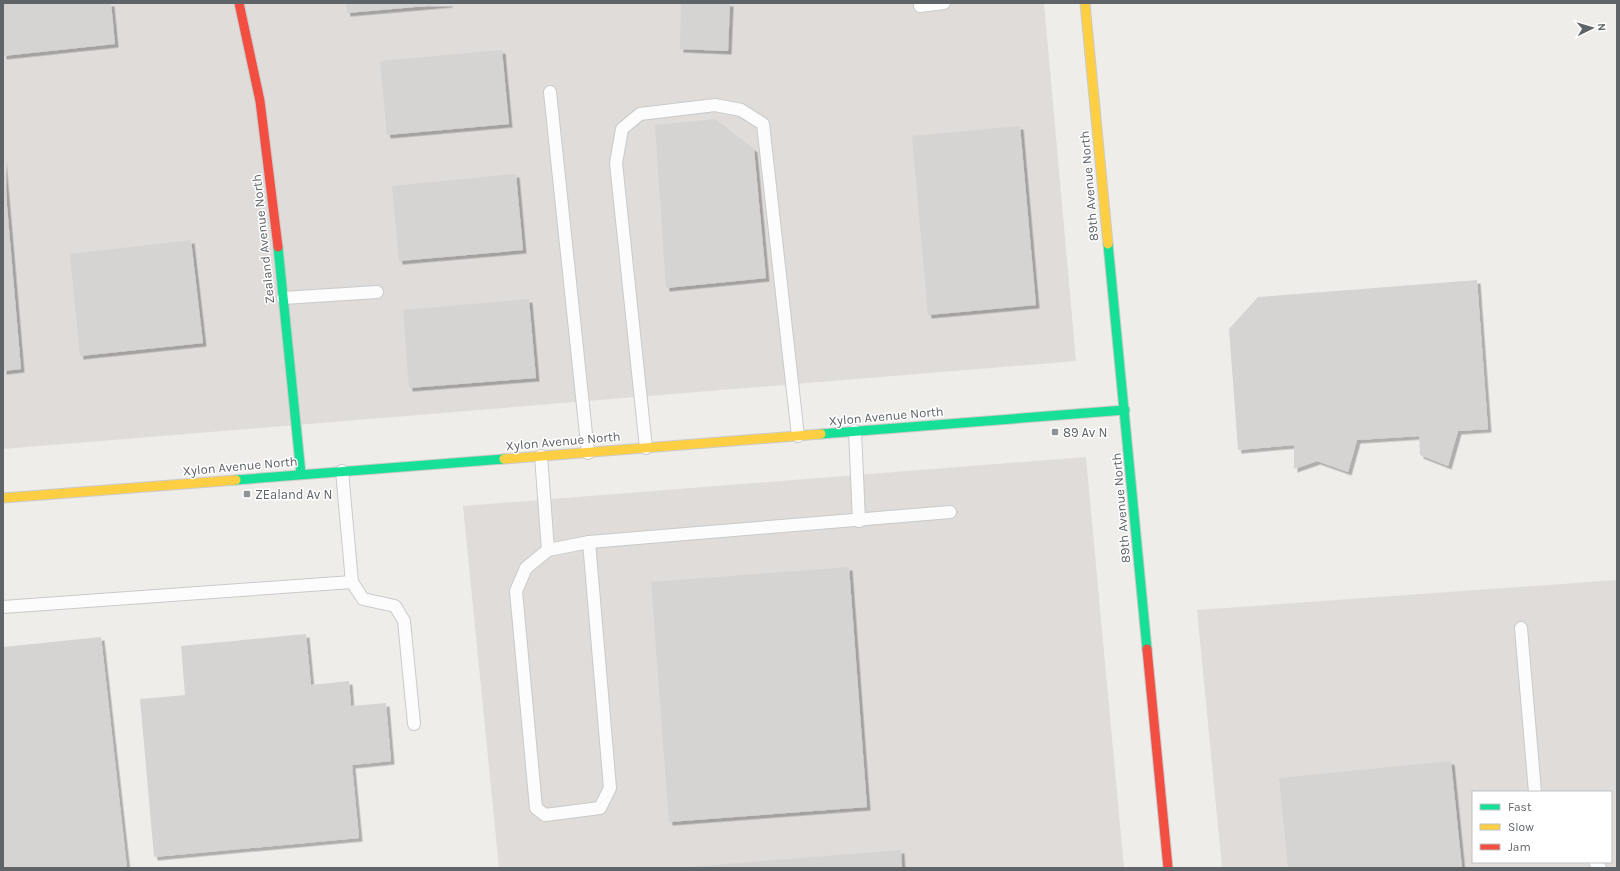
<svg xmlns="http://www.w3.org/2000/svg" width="1620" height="871" font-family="Karla,sans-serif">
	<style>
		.industrial { fill: #dfdcda; fill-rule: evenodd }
		.building { fill: #d5d4d3; filter: url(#shadow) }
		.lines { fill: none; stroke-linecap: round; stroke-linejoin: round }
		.lane-casing { stroke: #c9caca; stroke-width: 14 }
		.fast-casing { stroke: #c9cac9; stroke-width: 11 }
		.slow-casing { stroke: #c9cac9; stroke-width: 11 }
		.jam-casing { stroke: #c9cac9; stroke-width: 11 }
		.lane { stroke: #fdfcfc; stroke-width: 12 }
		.fast { stroke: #16e098; stroke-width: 9 }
		.slow { stroke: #ffcf43; stroke-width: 9 }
		.jam { stroke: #f24e42; stroke-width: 9 }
		.poi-dot { fill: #919496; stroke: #fff; stroke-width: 1.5 }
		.labels { text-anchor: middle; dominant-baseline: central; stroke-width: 3; stroke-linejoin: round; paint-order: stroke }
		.street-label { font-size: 13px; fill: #5f6468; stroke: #fff }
		.poi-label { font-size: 13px; fill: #5f6468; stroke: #fff; text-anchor: start }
	</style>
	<defs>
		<filter id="shadow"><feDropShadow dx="3.5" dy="3.5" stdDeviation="0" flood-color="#0004"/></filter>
	</defs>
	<rect width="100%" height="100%" fill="#efedea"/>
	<g class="industrial">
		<polygon points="3,3 1044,3 1076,361 3,449"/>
		<polygon points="1086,457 1124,868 499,868 463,506"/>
		<path d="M1617 580V868H1222L1197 610ZM1473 792H1611V862H1473Z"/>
	</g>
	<g class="building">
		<polygon points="3,3 111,3 115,44 3,56"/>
		<polygon points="346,3 449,3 449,4 347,13"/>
		<polygon points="681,3 730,3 728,51 680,49"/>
		<polygon points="502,50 509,124 387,135 380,61"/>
		<polygon points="715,119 754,149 766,278 666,288 655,125"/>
		<polygon points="1020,126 1036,305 928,315 912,136"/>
		<polygon points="3,159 21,369 3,371"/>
		<polygon points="516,174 523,250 399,261 392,186"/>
		<polygon points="191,240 203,343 80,356 70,254"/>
		<polygon points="1477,280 1488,429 1458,431 1448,466 1420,455 1419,436 1357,440 1348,472 1317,461 1294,469 1294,445 1238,450 1229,329 1258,297"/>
		<polygon points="529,299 536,378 409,388 403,310"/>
		<polygon points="849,567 867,807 669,822 651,582"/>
		<polygon points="306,634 311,685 349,681 351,706 386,703 391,761 352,765 359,838 154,857 140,699 185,695 181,646"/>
		<polygon points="101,637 127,868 3,868 3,647"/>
		<polygon points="1451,761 1462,868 1288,868 1279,778"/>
		<polygon points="901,850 902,868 688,868 688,867"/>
	</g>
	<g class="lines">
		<g class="lane-casing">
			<g id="lane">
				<polyline points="920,6 944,3"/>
				<polyline points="550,92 588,453"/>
				<polyline points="283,298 377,292"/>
				<polyline points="855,431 859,521"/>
				<polyline points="646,448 616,163 622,129 640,114 715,105 741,110 763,124 798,436"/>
				<polyline points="541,456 548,550 526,568 516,591 536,808 545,815 600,808 610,788 589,542"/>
				<polyline points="342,471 352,582 363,599 395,606 404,621 414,724"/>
				<polyline points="548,550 589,542 950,512"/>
				<polyline points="3,607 352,582"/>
				<polyline points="1521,628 1535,792"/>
				<polyline points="1595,862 1600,868"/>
			</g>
		</g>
		<g class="fast-casing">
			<g id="fast">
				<polyline points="1108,244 1147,649"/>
				<polyline points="278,247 301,474"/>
				<polyline points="821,434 1125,410"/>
				<polyline points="236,480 504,459"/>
			</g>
		</g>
		<g class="slow-casing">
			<g id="slow">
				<polyline points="1085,3 1108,244"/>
				<polyline points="504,459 821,434"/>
				<polyline points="3,498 236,480"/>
			</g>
		</g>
		<g class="jam-casing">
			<g id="jam">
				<polyline points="239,3 260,101 278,247"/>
				<polyline points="1147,649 1168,868"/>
			</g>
		</g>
		<use href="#lane" class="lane"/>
		<use href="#fast" class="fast"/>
		<use href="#slow" class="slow"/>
		<use href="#jam" class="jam"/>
	</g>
	<g class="poi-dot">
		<rect x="1051" y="428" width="8" height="8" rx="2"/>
		<rect x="243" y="490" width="8" height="8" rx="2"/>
	</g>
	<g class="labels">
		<g class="street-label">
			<text transform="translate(1089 186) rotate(-95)">89th Avenue North</text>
			<text transform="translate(263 239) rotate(-96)">Zealand Avenue North</text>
			<text transform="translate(886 416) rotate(-5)">Xylon Avenue North</text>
			<text transform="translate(563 441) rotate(-5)">Xylon Avenue North</text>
			<text transform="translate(240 466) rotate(-5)">Xylon Avenue North</text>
			<text transform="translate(1121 508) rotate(-95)">89th Avenue North</text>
		</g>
		<g class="poi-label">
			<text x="1063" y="432">89 Av N</text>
			<text x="255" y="494">ZEaland Av N</text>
		</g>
	</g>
	<rect width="1620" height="871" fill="none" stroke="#5f6468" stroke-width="8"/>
	<rect x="1472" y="791" width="140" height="72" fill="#ffffff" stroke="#bfc1c3"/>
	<rect x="1480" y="804" width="20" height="6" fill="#16e098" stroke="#bfc1c3"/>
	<text x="1508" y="811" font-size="12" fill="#5f6468">Fast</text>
	<rect x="1480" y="824" width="20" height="6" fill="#ffcf43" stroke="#bfc1c3"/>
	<text x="1508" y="831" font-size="12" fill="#5f6468">Slow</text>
	<rect x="1480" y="844" width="20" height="6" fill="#f24e42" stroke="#bfc1c3"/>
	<text x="1508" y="851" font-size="12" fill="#5f6468">Jam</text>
	<g transform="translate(1592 28) rotate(85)" stroke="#ffffff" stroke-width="3" paint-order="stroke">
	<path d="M0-3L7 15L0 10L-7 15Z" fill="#5f6468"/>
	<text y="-6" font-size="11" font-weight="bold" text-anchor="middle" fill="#5f6468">N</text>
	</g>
</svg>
